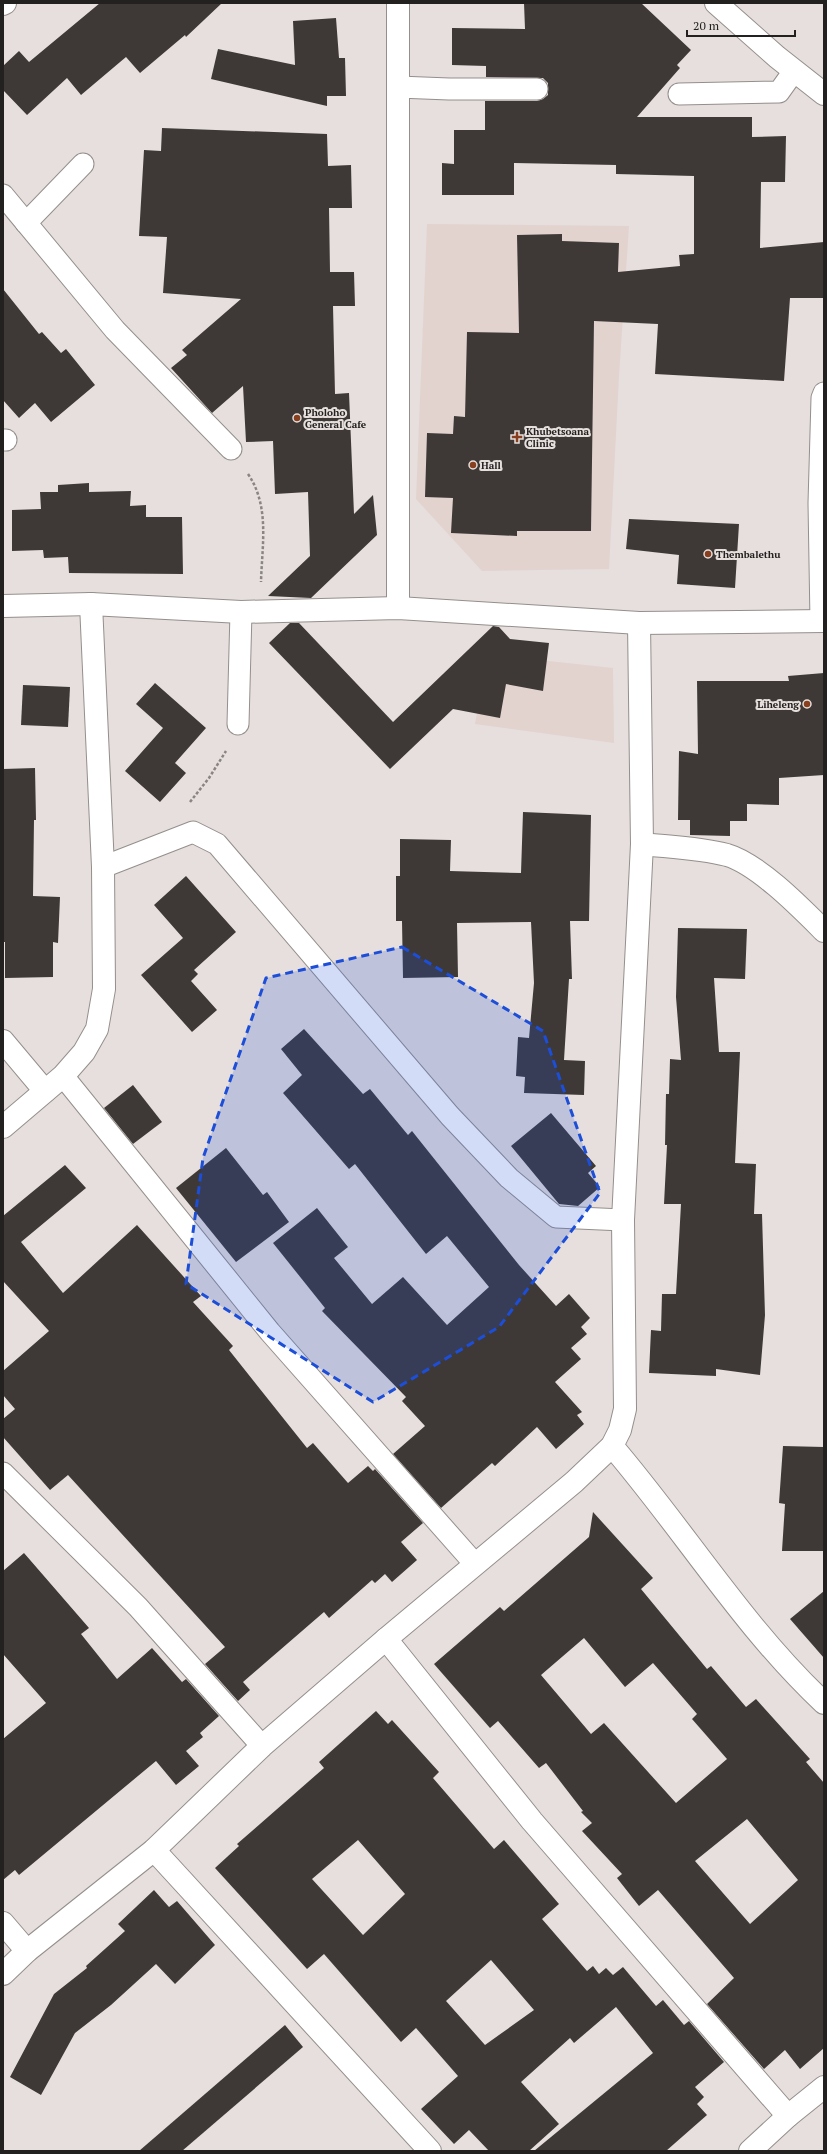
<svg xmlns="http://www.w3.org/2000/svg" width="827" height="2154" font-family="'PT Serif',serif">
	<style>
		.built { fill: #e2d3ce }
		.building { fill: #3e3937; fill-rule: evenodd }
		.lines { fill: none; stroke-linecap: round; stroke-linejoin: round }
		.lane-casing { stroke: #948f8c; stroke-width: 23 }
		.street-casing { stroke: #948f8c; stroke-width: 24 }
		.path { stroke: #8a8583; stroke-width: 2.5; stroke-dasharray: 3 2; stroke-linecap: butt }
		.lane { stroke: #fff; stroke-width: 21 }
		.street { stroke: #fff; stroke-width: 22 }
		.marked { fill: #1d4ed8; fill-opacity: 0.2; stroke: #1d4ed8; stroke-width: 3; stroke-dasharray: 8 5; stroke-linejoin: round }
		.poi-dot { fill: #873f1f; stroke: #e6dfdd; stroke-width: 1.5 }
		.labels { text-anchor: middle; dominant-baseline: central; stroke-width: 4; stroke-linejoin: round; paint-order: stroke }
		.poi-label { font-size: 10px; font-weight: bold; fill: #232120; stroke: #e6dfdd; text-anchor: start }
	</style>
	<rect width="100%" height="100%" fill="#e6dfdd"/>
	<g class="built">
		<polygon points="427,224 629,226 619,376 609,569 482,571 416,499"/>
		<polygon points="512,657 613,668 614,743 475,724 482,687"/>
	</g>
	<g class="building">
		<polygon points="100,3 222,3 186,37 185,35 140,73 126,57 81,95 67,78 27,115 3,90 3,66 19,51 29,62"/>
		<polygon points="524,3 641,3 691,50 677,65 680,68 637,117 752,117 752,137 786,136 785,182 761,182 760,248 824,242 824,298 790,298 784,381 655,374 658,324 594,321 591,531 517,531 517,536 451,533 453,498 425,497 427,433 453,434 454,416 465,417 467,332 519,333 517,235 562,234 562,241 619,243 618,272 680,266 679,255 694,254 694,176 616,174 616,165 514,163 514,195 442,195 442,163 454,164 454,130 485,130 485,101 537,101 543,99 548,95 548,83 543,78 486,77 486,66 452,65 452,28 525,29"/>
		<polygon points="336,18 339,58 345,58 346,96 327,96 327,106 211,79 218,49 295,65 293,21"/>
		<polygon points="162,128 327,134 328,166 351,165 352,208 329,208 330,272 354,272 355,306 333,306 335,394 349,393 354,514 373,495 377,535 311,598 268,596 310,556 308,492 275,494 273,441 246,442 243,386 212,413 171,368 187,355 182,350 241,299 163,293 167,237 139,236 144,150 161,151"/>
		<polygon points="3,289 39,334 42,332 61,353 66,349 95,385 51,422 35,403 19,418 3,400"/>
		<polygon points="89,483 89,492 131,491 130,506 146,505 146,517 182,517 183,574 69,573 68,557 44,558 43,550 12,551 12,510 41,509 40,492 58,492 58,485"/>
		<polygon points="629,519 739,524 735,588 677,584 679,555 626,549"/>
		<polygon points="290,623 299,623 393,722 493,626 499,627 510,639 549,643 543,691 506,684 500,718 453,709 390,769 269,643"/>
		<polygon points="824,673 824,775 779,778 779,805 747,804 747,821 730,821 730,836 690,835 690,820 678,820 679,751 698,754 697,681 789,681 788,676"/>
		<polygon points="155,683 206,728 175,763 186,773 160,802 125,771 163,728 136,704"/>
		<polygon points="23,685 70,687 68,727 21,725"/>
		<polygon points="35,768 36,820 34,820 33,896 60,897 58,943 53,942 53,977 5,978 5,942 3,942 3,769"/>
		<polygon points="523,812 591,815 589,921 570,921 572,979 569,979 564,1060 585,1061 584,1095 524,1093 525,1077 516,1076 518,1037 529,1038 534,983 531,922 457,923 458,977 403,978 402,921 396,921 396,876 400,876 400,839 451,840 450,871 521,873"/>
		<polygon points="186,876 236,932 194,970 198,974 191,981 217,1010 192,1032 141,975 183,938 154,905"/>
		<polygon points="678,928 747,929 745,979 714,978 719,1052 740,1052 735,1163 756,1164 754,1214 762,1214 765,1315 760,1375 716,1369 716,1376 649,1373 651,1330 661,1331 662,1294 676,1294 681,1204 664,1204 667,1145 665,1145 666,1094 669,1094 670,1059 681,1060 676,997"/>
		<polygon points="304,1029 363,1094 370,1089 408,1135 412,1131 519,1265 556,1306 569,1294 590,1318 581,1327 587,1334 571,1348 581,1359 555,1382 582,1412 577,1415 584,1424 556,1449 537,1427 495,1466 492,1463 441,1508 393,1454 425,1426 402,1401 406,1397 322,1311 325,1308 273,1243 317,1208 348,1247 334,1258 372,1304 403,1277 447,1325 489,1287 447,1236 426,1254 355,1164 349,1169 283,1093 302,1075 281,1049"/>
		<polygon points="133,1085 162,1122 133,1144 104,1108"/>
		<polygon points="551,1113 596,1166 588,1173 600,1187 578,1206 559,1204 511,1146"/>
		<polygon points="226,1148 263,1195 267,1192 289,1222 236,1262 176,1188"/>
		<polygon points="65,1165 86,1188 21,1242 63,1293 137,1225 201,1296 193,1302 233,1346 229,1350 307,1448 313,1443 348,1483 368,1466 373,1471 375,1469 423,1523 401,1542 417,1560 392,1582 385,1574 375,1583 372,1580 329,1618 324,1612 243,1682 250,1690 238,1701 205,1664 225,1647 68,1475 50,1490 3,1437 3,1419 15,1409 3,1395 3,1371 49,1331 3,1281 3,1216"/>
		<polygon points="783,1446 824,1447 824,1551 782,1551 785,1504 779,1503"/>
		<path d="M593 1512 653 1578 641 1589 707 1669 711 1666 746 1707 756 1699 810 1759 806 1762 824 1783V2048L800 2069 785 2050 764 2069 707 2004 734 1978 658 1890 639 1906 617 1878 622 1874 582 1831 592 1823 581 1812 583 1811 546 1763 539 1768 498 1721 490 1728 434 1664 500 1607 504 1611 589 1537ZM584 1638 625 1687 653 1663 697 1714 692 1719 727 1759 676 1803 604 1723 591 1734 541 1675ZM747 1819 798 1880 750 1924 695 1861Z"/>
		<polygon points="24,1553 89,1628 81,1634 117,1679 152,1648 182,1682 186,1679 219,1716 200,1733 203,1737 186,1751 199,1766 176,1785 156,1761 19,1875 15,1870 3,1880 3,1739 46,1703 3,1654 3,1571"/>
		<polygon points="824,1591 824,1658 790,1619"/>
		<path d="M376 1711 388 1724 392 1720 439 1772 433 1778 494 1849 504 1840 559 1904 542 1919 587 1971 593 1966 599 1974 606 1968 613 1975 623 1967 656 2006 663 2000 684 2025 689 2021 724 2062 695 2087 704 2097 697 2104 707 2115 666 2151H534L653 2053 616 2007 574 2043 570 2038 521 2082 559 2124 529 2151H489L469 2130 454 2144 421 2109 458 2076 416 2028 401 2042 324 1954 307 1969 215 1868 239 1846 237 1844 324 1768 319 1762ZM358 1840 405 1894 363 1935 312 1879ZM491 1960 534 2010 485 2045 446 2001Z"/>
		<polygon points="154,1890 169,1907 177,1901 215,1945 175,1984 156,1964 111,2005 75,2033 41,2095 10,2077 54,1994 87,1968 86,1966 125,1931 118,1924"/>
		<polygon points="285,2025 303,2047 182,2151 139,2151"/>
	</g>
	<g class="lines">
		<g class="lane-casing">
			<g id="lane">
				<polyline points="398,87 449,89 537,89"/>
				<polyline points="679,94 779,92 794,71"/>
				<polyline points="3,195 115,330 231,449"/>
				<polyline points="26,223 83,164"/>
				<polyline points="3,440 6,440"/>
				<polyline points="821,621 819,503 822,398 824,393"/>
				<polyline points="238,724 241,612"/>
				<polyline points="103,867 193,832 217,844 450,1116 509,1178 556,1217 623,1220"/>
				<polyline points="63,1076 270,1332 475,1564"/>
				<polyline points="3,1473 138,1607 262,1746"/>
			</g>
		</g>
		<g class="street-casing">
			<g id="street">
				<polyline points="716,3 777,57 824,94"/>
				<polyline points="3,4 5,3"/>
				<polyline points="3,606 91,604 241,612 398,608 639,623 824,621"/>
				<polyline points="398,608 398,3"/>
				<path d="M642 844C670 847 700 848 727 855 758 864 801 908 824 931"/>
				<polyline points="3,1041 45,1091"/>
				<polyline points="3,1127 63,1076 84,1052 97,1029 104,989 103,867 91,604"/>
				<path d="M612 1446C684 1530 743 1627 824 1703"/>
				<polyline points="386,1639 532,1821 788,2116"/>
				<polyline points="154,1850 430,2151"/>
				<polyline points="3,1923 27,1951"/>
				<polyline points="3,1974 27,1951 154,1850 262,1746 386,1639 574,1482 612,1446 620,1430 625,1409 623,1220 642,844 639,623"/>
				<polyline points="750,2151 788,2116 824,2087"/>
			</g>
		</g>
		<g class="path">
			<path d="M248 474C270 506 262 545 261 582"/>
			<polyline points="190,802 209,778 226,751"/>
		</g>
		<use href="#lane" class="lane"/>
		<use href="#street" class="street"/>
	</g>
	<path class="marked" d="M402 947 543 1031 600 1193 499 1327 373 1402 186 1284 203 1158 266 978Z"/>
	<g class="poi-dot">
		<circle cx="297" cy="418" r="4"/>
		<path d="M515 431h4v4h4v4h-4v4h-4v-4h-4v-4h4z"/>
		<circle cx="473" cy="465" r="4"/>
		<circle cx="708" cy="554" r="4"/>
		<circle cx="807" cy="704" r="4"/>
	</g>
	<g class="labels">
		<g class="poi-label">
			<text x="305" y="412">Pholoho<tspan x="305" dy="12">General Cafe</tspan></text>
			<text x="526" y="431">Khubetsoana<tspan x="526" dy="12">Clinic</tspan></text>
			<text x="481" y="465">Hall</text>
			<text x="716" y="554">Thembalethu</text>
			<text x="799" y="704" text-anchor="end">Liheleng</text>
		</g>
	</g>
	<rect width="827" height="2154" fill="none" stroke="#232120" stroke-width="8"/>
	<path d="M687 30v6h108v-6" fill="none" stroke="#232120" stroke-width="2"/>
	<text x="693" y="30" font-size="12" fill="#232120" stroke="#e6dfdd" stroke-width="3" paint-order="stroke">20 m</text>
</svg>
